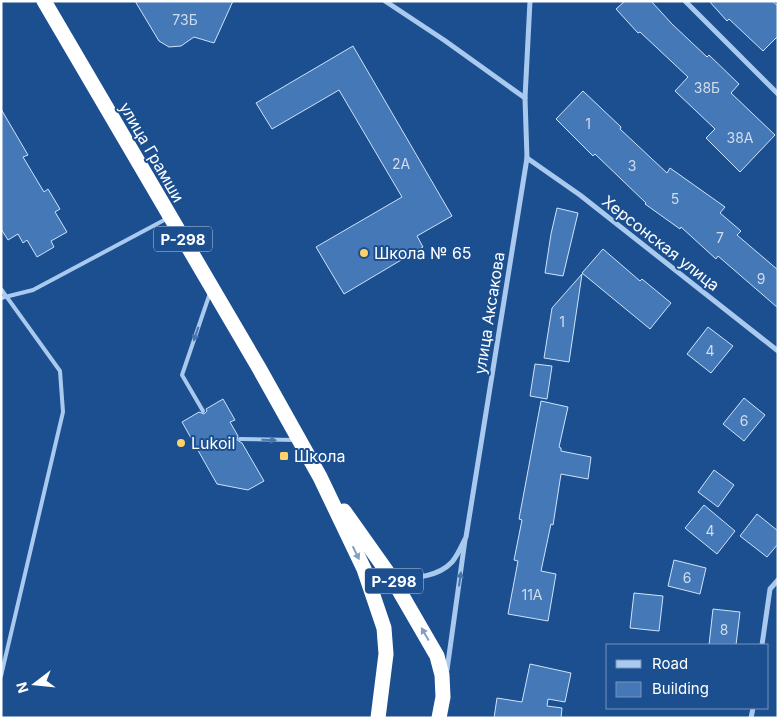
<svg xmlns="http://www.w3.org/2000/svg" width="779" height="719" font-family="Inter,sans-serif">
	<style>
		.building { fill: #4478b7; stroke: #cfe3fa }
		.lines { fill: none; stroke-linecap: round; stroke-linejoin: round }
		.lane { stroke: #a9c9ee; stroke-width: 4 }
		.street { stroke: #a9c9ee; stroke-width: 5 }
		.highway { stroke: #fff; stroke-width: 15 }
		.oneway { fill: #4674ac }
		.oneway2 { fill: #829ec1 }
		.poi-dot { fill: #ffd166; stroke: #1b4f8f; stroke-width: 2 }
		.labels { text-anchor: middle; dominant-baseline: central; stroke-width: 4; stroke-linejoin: round; paint-order: stroke }
		.number-label { font-size: 14px; fill: #d0dded }
		.shield { fill: #1b4f8f; stroke: #bbcadd; stroke-width: 1 }
		.shield-label { font-size: 15px; font-weight: bold; fill: #fff }
		.street-label { font-size: 16px; fill: #fff; stroke: #1b4f8f }
		.poi-label { font-size: 16px; fill: #fff; stroke: #1b4f8f; text-anchor: start }
	</style>
	<rect width="100%" height="100%" fill="#1b4f8f"/>
	<g class="building">
		<polygon points="135,1 233,1 214,43 194,37 181,46 169,47 159,41"/>
		<polygon points="625,1 651,1 672,24 707,57 709,55 739,84 731,93 775,135 740,172 706,138 715,129 675,91 688,77 640,32 638,33 616,9"/>
		<polygon points="709,1 772,1 778,6 778,36 763,51 729,19 727,21"/>
		<polygon points="353,46 452,216 417,236 423,247 344,294 316,247 402,197 339,90 272,129 256,103"/>
		<polygon points="583,91 621,127 620,129 667,173 670,168 725,207 720,213 741,231 737,235 778,270 778,308 718,256 716,259 681,227 680,229 645,204 646,203 595,154 593,156 556,119"/>
		<polygon points="1,109 28,155 23,157 44,192 48,189 60,209 55,212 67,232 51,241 54,247 37,257 27,240 23,243 18,234 8,240 1,229"/>
		<polygon points="557,208 578,213 563,276 545,273 551,234"/>
		<polygon points="603,249 640,281 642,279 671,303 650,329 582,273"/>
		<polygon points="582,274 569,362 544,358 552,308"/>
		<polygon points="708,327 733,346 711,373 687,354"/>
		<polygon points="535,364 552,366 547,399 530,396"/>
		<polygon points="744,398 765,415 744,441 723,424"/>
		<polygon points="223,399 235,420 230,422 238,436 237,440 242,443 264,481 248,490 217,484 182,422 199,412 204,414 207,411 206,409"/>
		<polygon points="541,401 568,407 559,447 561,448 561,451 591,457 588,479 561,474 553,525 551,524 541,571 556,574 548,621 508,614 518,561 514,560 522,520 519,519"/>
		<polygon points="714,470 734,485 718,507 698,492"/>
		<polygon points="704,505 735,531 717,554 685,528"/>
		<polygon points="757,514 778,531 778,544 767,557 740,536"/>
		<polygon points="674,560 706,568 700,594 668,586"/>
		<polygon points="634,593 663,596 659,631 630,628"/>
		<polygon points="713,609 740,612 736,645 709,645"/>
		<polygon points="530,664 571,673 565,702 548,699 547,706 562,708 561,718 494,718 497,698 522,702"/>
	</g>
	<g class="lines">
		<g class="lane">
			<polyline points="1,289 60,371 63,412 1,676"/>
			<polyline points="1,298 33,290 168,218"/>
			<polyline points="203,411 182,375 210,293"/>
			<polyline points="240,439 295,440"/>
		</g>
		<g class="street">
			<polyline points="385,1 444,40 525,98"/>
			<polyline points="685,1 778,94"/>
			<polyline points="527,158 580,195 778,351"/>
			<path d="M396 579C415 578 438 577 452 562 458 555 462 545 466 537L527 158 525 98 530 1"/>
			<polyline points="762,645 770,589 778,580"/>
			<polyline points="447,670 465,540"/>
			<polyline points="751,718 753,708"/>
		</g>
		<g class="highway">
			<polyline points="44,1 259,368 320,477 364,569 384,628 386,654 378,718"/>
			<polyline points="344,511 393,580 437,656 442,675 443,697 439,718"/>
		</g>
	</g>
	<defs><path id="oneway-solid" d="M-6-.8H1V-3.2L6.5 0L1 3.2V.8H-6Z" transform="scale(1.25)"/></defs>
	<g class="oneway">
		<use href="#oneway-solid" transform="translate(196 334) rotate(109)"/>
		<use href="#oneway-solid" transform="translate(269 440) rotate(1)"/>
		<use href="#oneway-solid" transform="translate(460 579) rotate(-82)"/>
	</g>
	<g class="oneway2">
		<use href="#oneway-solid" transform="translate(356 553) rotate(64)"/>
		<use href="#oneway-solid" transform="translate(425 634) rotate(-120)"/>
	</g>
	<g class="poi-dot">
		<circle cx="364" cy="253" r="5"/>
		<circle cx="181" cy="443" r="5"/>
		<rect x="279" y="451" width="10" height="10" rx="2.5"/>
	</g>
	<g class="labels">
		<g class="number-label">
			<text x="185" y="19">73Б</text>
			<text x="707" y="87">38Б</text>
			<text x="588" y="123">1</text>
			<text x="740" y="137">38А</text>
			<text x="401" y="163">2А</text>
			<text x="632" y="165">3</text>
			<text x="675" y="198">5</text>
			<text x="720" y="237">7</text>
			<text x="761" y="278">9</text>
			<text x="562" y="321">1</text>
			<text x="710" y="350">4</text>
			<text x="744" y="420">6</text>
			<text x="710" y="530">4</text>
			<text x="687" y="577">6</text>
			<text x="532" y="594">11А</text>
			<text x="724" y="629">8</text>
		</g>
		<g class="shield">
			<rect x="154" y="226.5" width="58" height="25" rx="4"/>
			<rect x="365" y="568.5" width="58" height="25" rx="4"/>
		</g>
		<g class="shield-label">
			<text x="183" y="239">Р-298</text>
			<text x="394" y="581">Р-298</text>
		</g>
		<g class="street-label">
			<text transform="translate(152 152) rotate(60)">улица Грамши</text>
			<text transform="translate(661 243) rotate(38)">Херсонская улица</text>
			<text transform="translate(489 313) rotate(-81)">улица Аксакова</text>
		</g>
		<g class="poi-label">
			<text x="374" y="253">Школа № 65</text>
			<text x="191" y="443">Lukoil</text>
			<text x="294" y="456">Школа</text>
		</g>
	</g>
	<rect width="779" height="719" fill="none" stroke="#ffffff" stroke-width="5"/>
	<rect x="606" y="644" width="162" height="65" fill="#1b4f8f" stroke="#7695bc"/>
	<rect x="616" y="660" width="25" height="8" fill="#a9c9ee" stroke="#7695bc"/>
	<text x="652" y="669" font-size="15" fill="#ffffff">Road</text>
	<rect x="616" y="682" width="25" height="15" fill="#4478b7" stroke="#7695bc"/>
	<text x="652" y="694" font-size="15" fill="#ffffff">Building</text>
	<g transform="translate(35 684) rotate(254)" stroke="#1b4f8f" stroke-width="4" paint-order="stroke">
	<path d="M0-4L9 19L0 12L-9 19Z" fill="#ffffff"/>
	<text y="-8" font-size="14" font-weight="bold" text-anchor="middle" fill="#ffffff">N</text>
	</g>
</svg>
